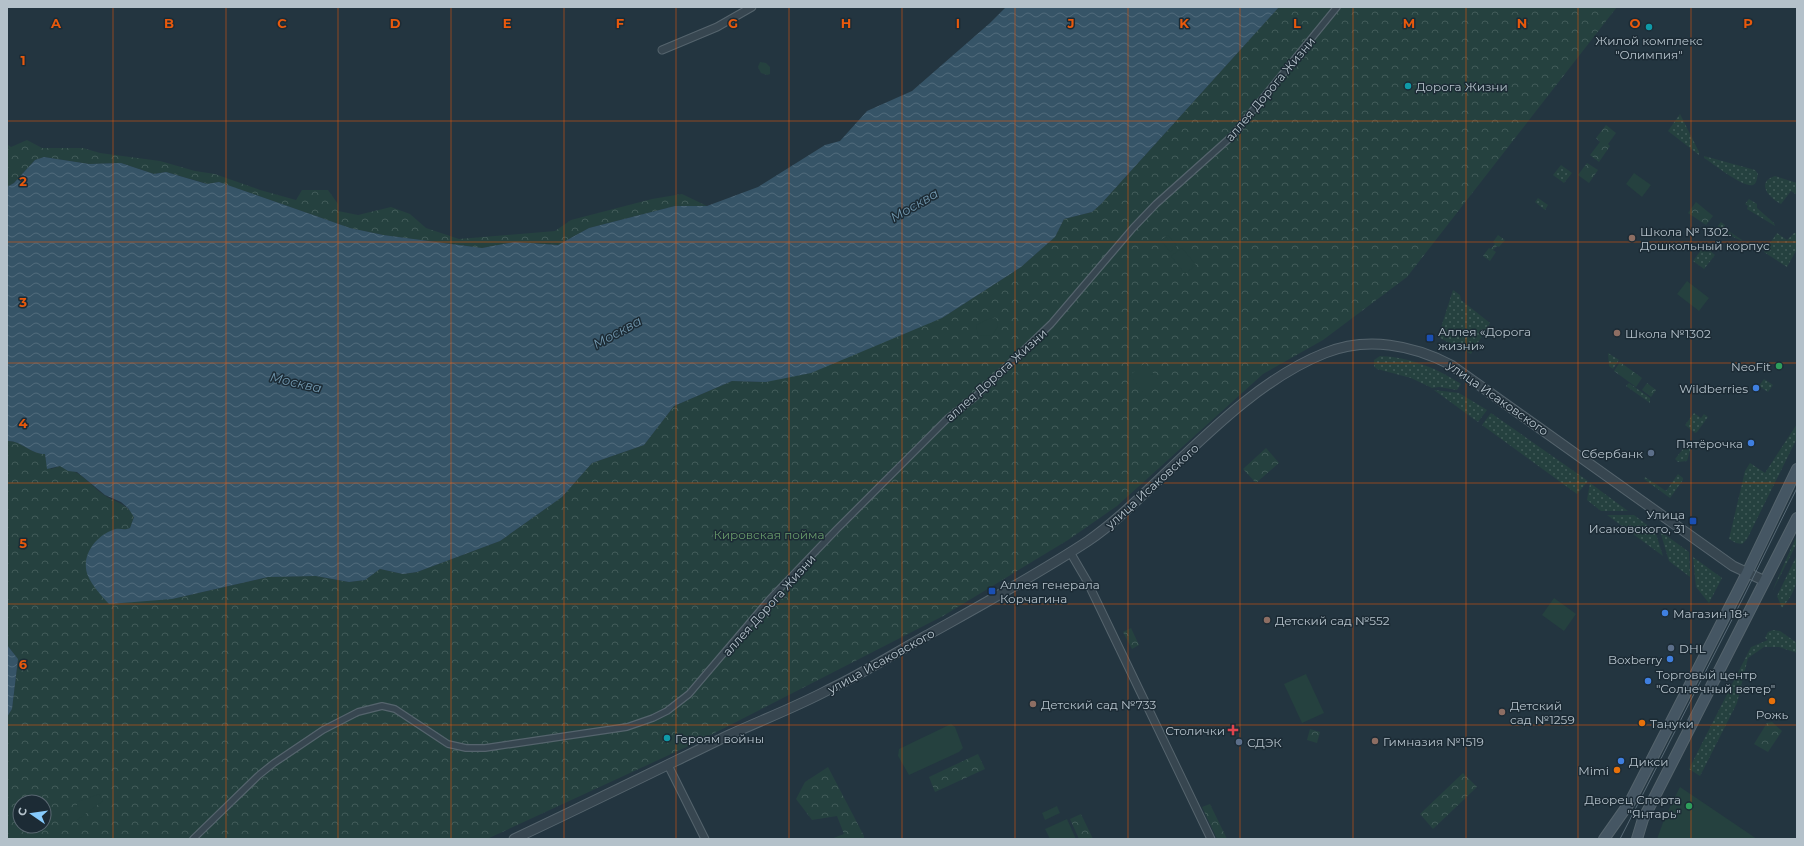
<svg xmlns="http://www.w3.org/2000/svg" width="1804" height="846" font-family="Montserrat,sans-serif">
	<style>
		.grass { fill: url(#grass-dots) }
		.forest { fill: url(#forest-crowns); fill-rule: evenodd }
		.pitch { fill: #25413f }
		.water { fill: url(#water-waves) }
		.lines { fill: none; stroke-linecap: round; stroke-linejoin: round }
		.pedestrian-casing { stroke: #55646d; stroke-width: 8 }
		.minor-casing { stroke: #55646d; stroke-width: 9 }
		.tertiary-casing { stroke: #55646d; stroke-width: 11 }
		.secondary-casing { stroke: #55646d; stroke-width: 12 }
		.pedestrian { stroke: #374650; stroke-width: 5.5 }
		.minor { stroke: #374650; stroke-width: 7 }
		.tertiary { stroke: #374650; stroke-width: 9 }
		.secondary { stroke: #455663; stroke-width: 10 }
		.tram { stroke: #596b77; stroke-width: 1 }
		.grid { fill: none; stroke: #e8590c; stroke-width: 1; stroke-opacity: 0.55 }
		.culture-dot { fill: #0f9aa8; stroke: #1c2b35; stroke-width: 1.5 }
		.education-dot { fill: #8d6e63; stroke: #1c2b35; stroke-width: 1.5 }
		.transit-dot { fill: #1a4fb4; stroke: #1c2b35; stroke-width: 1.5 }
		.leisure-dot { fill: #2e9e5b; stroke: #1c2b35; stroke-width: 1.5 }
		.shop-dot { fill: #3f7fe0; stroke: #1c2b35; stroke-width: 1.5 }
		.service-dot { fill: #5c6f8a; stroke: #1c2b35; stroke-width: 1.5 }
		.food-dot { fill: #e8710a; stroke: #1c2b35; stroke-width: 1.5 }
		.health-dot { fill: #e0444e; stroke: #1c2b35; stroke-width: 1.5 }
		.labels { text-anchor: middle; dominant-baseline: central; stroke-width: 3; stroke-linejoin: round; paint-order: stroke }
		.poi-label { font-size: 12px; fill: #b4c1ca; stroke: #1c2b35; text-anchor: start }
		.street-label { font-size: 12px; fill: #b4c1ca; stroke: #1c2b35 }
		.park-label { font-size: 12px; fill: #699c6b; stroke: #1c2b35 }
		.water-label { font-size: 13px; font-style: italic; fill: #7298af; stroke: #1c2b35 }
		.grid-label { font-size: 13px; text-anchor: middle; font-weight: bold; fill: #e8590c; stroke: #1c2b35; stroke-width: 3; stroke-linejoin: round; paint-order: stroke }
	</style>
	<defs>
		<pattern id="grass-dots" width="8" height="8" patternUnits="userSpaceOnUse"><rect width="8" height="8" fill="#25413f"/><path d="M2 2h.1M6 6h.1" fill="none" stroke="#425b59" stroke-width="1.8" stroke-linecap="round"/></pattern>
		<pattern id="forest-crowns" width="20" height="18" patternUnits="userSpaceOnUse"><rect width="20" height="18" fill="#25413f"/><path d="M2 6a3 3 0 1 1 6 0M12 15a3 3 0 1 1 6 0" fill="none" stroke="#425b59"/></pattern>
		<pattern id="water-waves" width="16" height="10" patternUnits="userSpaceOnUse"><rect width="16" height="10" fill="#365467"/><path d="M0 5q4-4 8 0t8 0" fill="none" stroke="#516b7b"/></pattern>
	</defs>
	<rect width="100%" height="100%" fill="#233540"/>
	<g class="grass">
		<polygon points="1680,114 1699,152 1699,155 1668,131"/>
		<path d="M1704 156 1755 170 1758 174C1757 177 1757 184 1753 185 1743 188 1714 164 1704 158Z"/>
		<polygon points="1561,165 1572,173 1564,183 1553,175"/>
		<path d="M1775 176 1797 183V195L1791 191 1781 204C1771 199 1754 183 1775 176Z"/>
		<polygon points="1538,198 1548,205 1545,210 1535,202"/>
		<polygon points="1749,199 1757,204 1757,208 1774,223 1775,226 1747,209 1748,206 1745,204"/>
		<polygon points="1721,222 1725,225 1724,228 1742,240 1742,241 1718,230 1717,227"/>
		<polygon points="1777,233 1787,240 1794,233 1797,233 1797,249 1787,267 1764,252"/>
		<polygon points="1704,246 1715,255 1704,269 1693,261"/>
		<polygon points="1453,290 1460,295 1461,300 1490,323 1471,354 1438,337"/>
		<polygon points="1608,353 1619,360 1613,369 1609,366"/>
		<path d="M1380 356C1409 357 1437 368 1461 384L1457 390 1439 387 1432 388 1411 378 1377 369 1374 366V360Z"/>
		<polygon points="1764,379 1773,385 1768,392 1759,386"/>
		<polygon points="1629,383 1650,398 1650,403 1626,386"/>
		<polygon points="1434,390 1459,393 1487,410 1478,422"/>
		<polygon points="1491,413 1588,481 1577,494 1482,425"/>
		<polygon points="1694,413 1701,418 1704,414 1708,417 1697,432 1695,433 1685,425"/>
		<polygon points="1797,424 1797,438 1747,539 1742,544 1736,543 1729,539 1745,471 1750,463 1765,473"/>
		<polygon points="1687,444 1691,447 1687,461 1678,462 1675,459"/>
		<polygon points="1678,474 1683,478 1683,480 1670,498 1644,479 1645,477 1666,491"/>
		<polygon points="1590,483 1628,511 1601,511 1587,500"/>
		<polygon points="1607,515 1634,515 1655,531 1663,556"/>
		<polygon points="1660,531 1689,552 1690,577 1669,561"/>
		<polygon points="1797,535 1797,543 1773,590 1774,587"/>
		<path d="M1797 555C1797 581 1799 587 1782 608L1777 596Z"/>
		<polygon points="1693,557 1722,578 1709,603 1696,587"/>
		<polygon points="1773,630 1780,631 1797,643 1797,653 1779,647 1764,647 1748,658 1737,703 1700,776 1689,769 1751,647 1768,640 1765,638 1768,632"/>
	</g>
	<g class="forest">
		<path d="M1279 7H1617L1407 277 1323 340 1263 374 1117 506 1068 540 943 616 695 743 487 839H7V717L12 709 18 659 7 645V441C21 440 30 454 45 454L46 461 51 469 60 466C67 470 72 470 77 473 87 479 95 489 104 495 115 502 128 504 134 517L130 528 125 530 114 529 172 599 268 577 316 576 349 582 365 580 380 569 403 574 417 572 500 541 562 497 592 463 644 445 674 406 732 381 766 382 942 318 1021 267 1055 237 1064 219 1092 212 1101 204ZM20 802H44V826H20Z"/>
		<polygon points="760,62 766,63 770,67 770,74 767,75 761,73 758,67"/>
		<polygon points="1606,125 1616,133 1608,144 1610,146 1599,162 1590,155 1600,142 1596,138"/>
		<polygon points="27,140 42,148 83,148 100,153 160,161 195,171 215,174 260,190 296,200 302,190 328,190 338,204 338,211 358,215 391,207 410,214 426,228 459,239 555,231 571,220 652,199 682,194 707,206 675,206 589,228 558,245 514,242 482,248 383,235 350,228 219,182 208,184 166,172 154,174 121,163 89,164 44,157 35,160 14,183 7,187 7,144 11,147"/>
		<polygon points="1587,163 1598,170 1589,183 1578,175"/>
		<polygon points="1696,202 1713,216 1706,225 1688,213"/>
		<polygon points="1498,235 1505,240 1499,247 1497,246 1493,250 1496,252 1490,261 1483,256 1489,248 1491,249 1495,244 1493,242"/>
		<polygon points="1620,362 1642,378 1636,387 1614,371"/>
		<polygon points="1647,383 1656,390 1651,397 1642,390"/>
		<polygon points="1266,448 1279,463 1256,483 1243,469"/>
		<polygon points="1131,628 1139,645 1132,649 1123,632"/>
		<polygon points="1772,722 1782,731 1768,752 1754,744 1767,723"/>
		<polygon points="1310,729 1320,732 1317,743 1307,740"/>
		<polygon points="978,754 985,769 935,792 929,777"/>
		<polygon points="828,767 864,836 864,839 831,839 844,834 837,816 812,820 796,799 805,782"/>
		<polygon points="1463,773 1477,787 1433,829 1420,814"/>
		<polygon points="1210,804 1227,839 1217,839 1202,807"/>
		<polygon points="1081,814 1093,839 1079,839 1070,819"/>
	</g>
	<g class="pitch">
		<polygon points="1634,173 1651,185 1642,197 1626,184"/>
		<polygon points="1168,235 1177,246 1170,252 1161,240"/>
		<polygon points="1182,248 1196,265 1185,274 1171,256"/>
		<polygon points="1687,281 1709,298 1699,311 1677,294"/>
		<polygon points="996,318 998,326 992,336 978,335 976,325 989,319"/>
		<polygon points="1145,363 1161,383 1146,396 1130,375"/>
		<polygon points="1554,598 1576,614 1564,631 1542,615"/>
		<polygon points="1306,674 1324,713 1302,723 1284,684"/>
		<polygon points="951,724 955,727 963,748 959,752 909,775 898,756 899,749"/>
		<polygon points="1680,787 1757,839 1657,839 1665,817"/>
		<polygon points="99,794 103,801 77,820 77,802"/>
		<polygon points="1057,806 1060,813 1045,820 1042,813"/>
		<polygon points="1067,819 1076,839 1050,839 1045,829"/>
	</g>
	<g class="water">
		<path d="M1006 7H1279L1101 204 1092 212 1064 219 1055 237 1021 267 942 318 811 373 766 382 732 381 674 406 644 445 592 463 562 497 500 541 417 572 403 574 380 569 365 580 349 582 316 576 268 577 172 599 109 604C101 595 93 587 88 576 80 557 95 536 113 530 119 527 123 531 130 528L134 517 128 508 121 502 105 495 77 472 68 471 60 466 47 469 45 454C30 454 21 440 7 441V187L14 183 35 160 44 157 89 164 121 163 154 174 166 172 207 184 219 182 350 228 383 235 482 248 514 242 558 245 589 228 675 206H707L758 187 825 145 840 141 867 111 912 91 990 23Z"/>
		<polygon points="7,645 18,659 12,709 7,717"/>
	</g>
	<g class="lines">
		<g class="pedestrian-casing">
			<polyline id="pedestrian" points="193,839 259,775 274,763 323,730 358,712 382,706 395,709 448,744 466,748 485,748 627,727 653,718 667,711 689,694 769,600 837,529 947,419 974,398 1051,324 1133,228 1156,204 1232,136 1337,7"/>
		</g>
		<g class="minor-casing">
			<g id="minor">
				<polyline points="662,50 717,27 752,7"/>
				<polyline points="1070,552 1087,581 1211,839"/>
				<polyline points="668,765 705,839"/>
			</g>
		</g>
		<g class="tertiary-casing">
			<path id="tertiary" d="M514 839C586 805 657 770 729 735 762 720 796 707 828 690 864 673 898 651 933 632 985 603 1038 574 1088 541 1110 526 1130 507 1150 488 1201 440 1259 379 1325 353 1367 336 1413 345 1451 365L1733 566 1765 581"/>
		</g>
		<g class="secondary-casing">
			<g id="secondary">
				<polyline points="1604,839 1630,802 1747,573 1797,469"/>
				<polyline points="1637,839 1643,819 1650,806 1797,518"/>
			</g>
		</g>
		<use href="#pedestrian" class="pedestrian"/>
		<use href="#minor" class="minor"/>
		<use href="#tertiary" class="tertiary"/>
		<use href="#secondary" class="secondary"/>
		<polyline class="tram" points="1620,839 1744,596 1797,488"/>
	</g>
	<path class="grid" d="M113 7V839M226 7V839M338 7V839M451 7V839M564 7V839M676 7V839M789 7V839M902 7V839M1015 7V839M1128 7V839M1240 7V839M1353 7V839M1466 7V839M1578 7V839M1691 7V839M7 121H1797M7 242H1797M7 363H1797M7 483H1797M7 604H1797M7 725H1797"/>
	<g class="culture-dot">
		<circle cx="1649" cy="27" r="4"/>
		<circle cx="1408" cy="86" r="4"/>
		<circle cx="667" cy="738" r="4"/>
	</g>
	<g class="education-dot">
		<circle cx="1632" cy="238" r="4"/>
		<circle cx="1617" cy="333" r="4"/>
		<circle cx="1267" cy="620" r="4"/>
		<circle cx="1033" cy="704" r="4"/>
		<circle cx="1502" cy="712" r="4"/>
		<circle cx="1375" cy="741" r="4"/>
	</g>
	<g class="transit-dot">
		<rect x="1426" y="334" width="8" height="8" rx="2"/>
		<rect x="1689" y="517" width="8" height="8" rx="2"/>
		<rect x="988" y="587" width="8" height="8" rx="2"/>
	</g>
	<g class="leisure-dot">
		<circle cx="1779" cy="366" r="4"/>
		<circle cx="1689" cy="806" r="4"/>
	</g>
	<g class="shop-dot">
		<circle cx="1756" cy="388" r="4"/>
		<circle cx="1751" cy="443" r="4"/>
		<circle cx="1665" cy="613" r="4"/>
		<circle cx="1670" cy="659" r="4"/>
		<circle cx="1648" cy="681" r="4"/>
		<circle cx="1621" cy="761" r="4"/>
	</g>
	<g class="service-dot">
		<circle cx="1651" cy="453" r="4"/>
		<circle cx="1671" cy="648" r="4"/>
		<circle cx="1239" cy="742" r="4"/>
	</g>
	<g class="food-dot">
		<circle cx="1772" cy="701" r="4"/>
		<circle cx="1642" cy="723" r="4"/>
		<circle cx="1617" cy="770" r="4"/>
	</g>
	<path class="health-dot" d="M1231 724h4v4h4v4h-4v4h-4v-4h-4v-4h4z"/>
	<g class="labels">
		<g class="poi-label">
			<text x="1649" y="40" text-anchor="middle">Жилой комплекс<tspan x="1649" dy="14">"Олимпия"</tspan></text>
			<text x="1416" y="86">Дорога Жизни</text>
			<text x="1640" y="231">Школа № 1302.<tspan x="1640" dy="14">Дошкольный корпус</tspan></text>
			<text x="1438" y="331">Аллея «Дорога<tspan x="1438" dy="14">жизни»</tspan></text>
			<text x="1625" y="333">Школа №1302</text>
			<text x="1771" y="366" text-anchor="end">NeoFit</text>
			<text x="1748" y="388" text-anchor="end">Wildberries</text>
			<text x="1743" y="443" text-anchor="end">Пятёрочка</text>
			<text x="1643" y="453" text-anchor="end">Сбербанк</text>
			<text x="1685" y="514" text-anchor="end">Улица<tspan x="1685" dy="14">Исаковского, 31</tspan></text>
			<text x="1000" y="584">Аллея генерала<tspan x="1000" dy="14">Корчагина</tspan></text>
			<text x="1673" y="613">Магазин 18+</text>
			<text x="1275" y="620">Детский сад №552</text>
			<text x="1679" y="648">DHL</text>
			<text x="1662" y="659" text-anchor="end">Boxberry</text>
			<text x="1656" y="674">Торговый центр<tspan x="1656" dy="14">"Солнечный ветер"</tspan></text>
			<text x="1041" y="704">Детский сад №733</text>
			<text x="1510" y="705">Детский<tspan x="1510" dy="14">сад №1259</tspan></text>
			<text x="1772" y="714" text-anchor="middle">Рожь</text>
			<text x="1650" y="723">Тануки</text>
			<text x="1225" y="730" text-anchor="end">Столички</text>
			<text x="675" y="738">Героям войны</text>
			<text x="1383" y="741">Гимназия №1519</text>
			<text x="1247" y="742">СДЭК</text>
			<text x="1629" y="761">Дикси</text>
			<text x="1609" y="770" text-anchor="end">Mimi</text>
			<text x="1681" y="799" text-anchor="end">Дворец Спорта<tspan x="1681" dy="14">"Янтарь"</tspan></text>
		</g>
		<g class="street-label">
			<text transform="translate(1270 89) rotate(-50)">аллея Дорога Жизни</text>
			<text transform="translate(996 375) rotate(-42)">аллея Дорога Жизни</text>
			<text transform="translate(1498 398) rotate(35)">улица Исаковского</text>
			<text transform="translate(1152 486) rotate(-42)">улица Исаковского</text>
			<text transform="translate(769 605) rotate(-48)">аллея Дорога Жизни</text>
			<text transform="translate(881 661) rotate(-29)">улица Исаковского</text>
		</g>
		<g class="park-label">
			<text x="769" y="534">Кировская пойма</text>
		</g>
		<g class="water-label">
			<text transform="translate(914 205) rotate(-30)">Москва</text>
			<text transform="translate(617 332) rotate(-29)">Москва</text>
			<text transform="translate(296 382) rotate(13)">Москва</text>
		</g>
	</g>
	<g class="grid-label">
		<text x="56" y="28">A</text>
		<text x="169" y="28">B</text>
		<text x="282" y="28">C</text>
		<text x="395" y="28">D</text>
		<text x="507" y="28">E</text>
		<text x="620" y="28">F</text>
		<text x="733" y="28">G</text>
		<text x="846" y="28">H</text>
		<text x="958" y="28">I</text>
		<text x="1071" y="28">J</text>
		<text x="1184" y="28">K</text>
		<text x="1297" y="28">L</text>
		<text x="1409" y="28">M</text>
		<text x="1522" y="28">N</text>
		<text x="1635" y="28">O</text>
		<text x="1748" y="28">P</text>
		<text x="23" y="65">1</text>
		<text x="23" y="186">2</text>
		<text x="23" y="307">3</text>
		<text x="23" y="428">4</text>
		<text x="23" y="548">5</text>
		<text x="23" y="669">6</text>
	</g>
	<rect width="1804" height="846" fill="none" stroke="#b4c1ca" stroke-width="16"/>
	<g transform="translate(32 814) rotate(283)"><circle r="19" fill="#1c2b35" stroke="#596771"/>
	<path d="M0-3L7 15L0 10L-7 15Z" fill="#86cbfd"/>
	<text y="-6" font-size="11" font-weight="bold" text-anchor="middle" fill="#b4c1ca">С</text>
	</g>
</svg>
